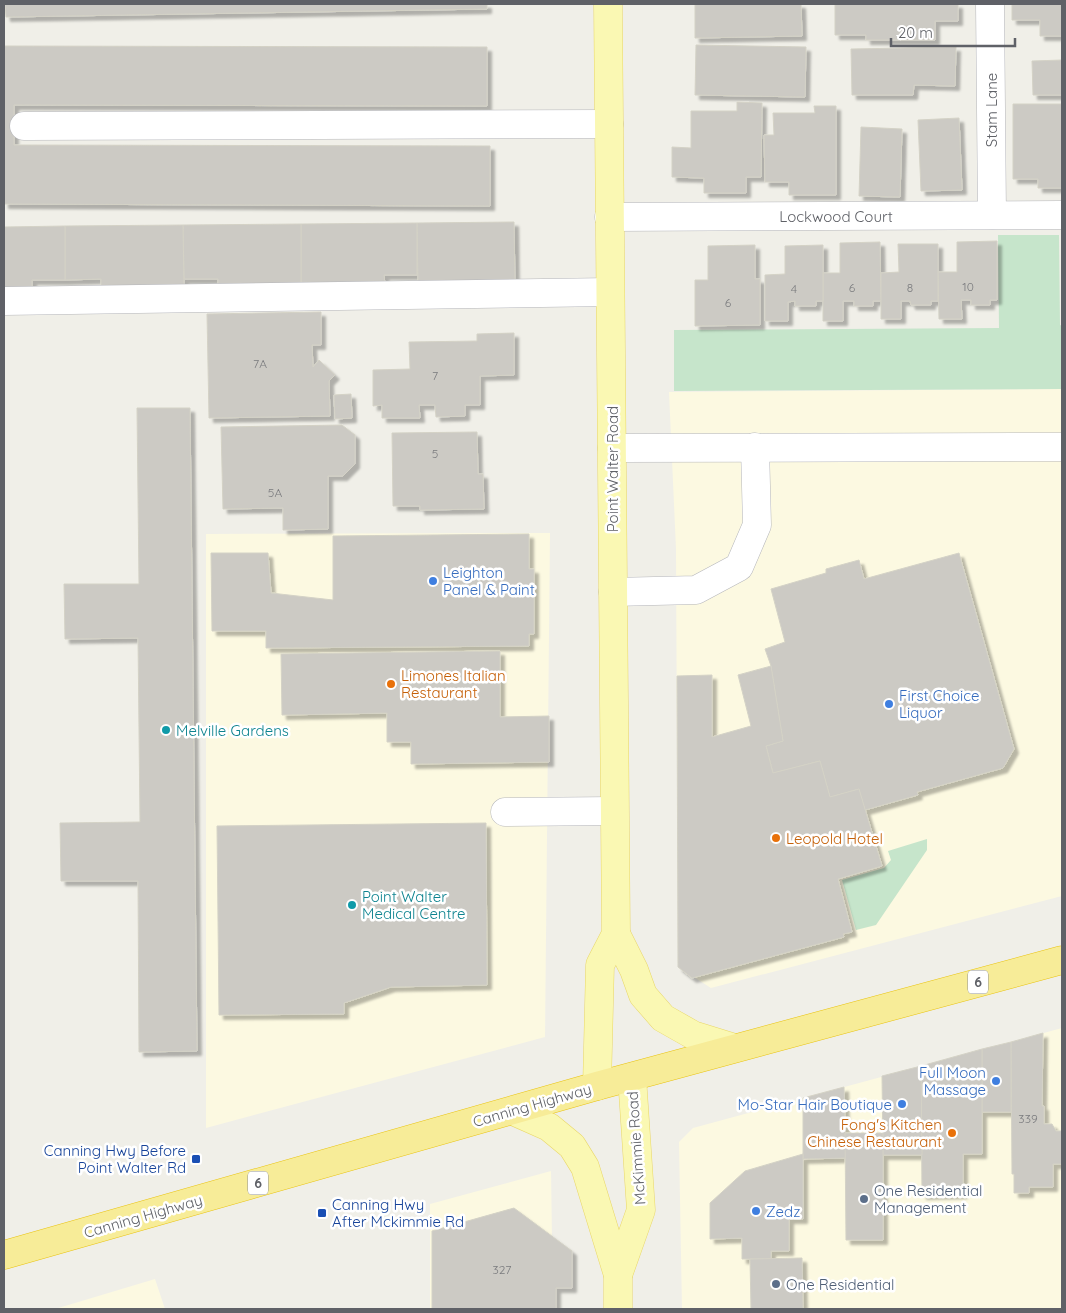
<svg xmlns="http://www.w3.org/2000/svg" width="1066" height="1313" font-family="Quicksand,sans-serif">
	<style>
		.commercial { fill: #fcf9e1 }
		.green { fill: #c6e5cb }
		.building { fill: #cccac4; stroke: #d4d2c6; filter: url(#shadow) }
		.lines { fill: none; stroke-linecap: round; stroke-linejoin: round }
		.minor-casing { stroke: #b5b6bb; stroke-width: 29 }
		.major-casing { stroke: #e9d768; stroke-width: 29 }
		.highway-casing { stroke: #e9c30f; stroke-width: 29 }
		.minor { stroke: #fff; stroke-width: 28 }
		.major { stroke: #faf8b3; stroke-width: 28 }
		.highway { stroke: #f7ec98; stroke-width: 28 }
		.shop-dot { fill: #3f7fe0; stroke: #fff; stroke-width: 2 }
		.food-dot { fill: #e8710a; stroke: #fff; stroke-width: 2 }
		.culture-dot { fill: #0f9aa8; stroke: #fff; stroke-width: 2 }
		.transit-dot { fill: #1a4fb4; stroke: #fff; stroke-width: 2 }
		.service-dot { fill: #5c6f8a; stroke: #fff; stroke-width: 2 }
		.labels { text-anchor: middle; dominant-baseline: central; stroke-width: 5; stroke-linejoin: round; paint-order: stroke }
		.number-label { font-size: 12px; fill: #7a7b7e }
		.shield { fill: #fff; stroke: #8f9095; stroke-width: 1 }
		.shield-label { font-size: 14px; font-weight: bold; fill: #5f6167 }
		.street-label { font-size: 15px; fill: #5f6167; stroke: #fff }
		.shop-label { font-size: 15px; fill: #366cbe; stroke: #fff; text-anchor: start }
		.food-label { font-size: 15px; fill: #c56008; stroke: #fff; text-anchor: start }
		.culture-label { font-size: 15px; fill: #0d838f; stroke: #fff; text-anchor: start }
		.transit-label { font-size: 15px; fill: #164399; stroke: #fff; text-anchor: end }
		.service-label { font-size: 15px; fill: #4e5e75; stroke: #fff; text-anchor: start }
	</style>
	<defs>
		<filter id="shadow"><feDropShadow dx="4.5" dy="4.5" stdDeviation="1" flood-color="#0004"/></filter>
	</defs>
	<rect width="100%" height="100%" fill="#f0efe8"/>
	<g class="commercial">
		<polygon points="1062,389 1062,896 711,988 678,967 676,549 669,392"/>
		<polygon points="550,533 545,1037 206,1128 206,534"/>
		<polygon points="1062,1028 1062,1309 682,1309 679,1142 693,1128"/>
		<polygon points="551,1171 553,1309 430,1309 430,1204"/>
		<polygon points="155,1279 165,1309 55,1309"/>
	</g>
	<g class="green">
		<polygon points="998,235 1059,235 1060,325 1062,326 1062,389 674,391 674,330 999,328"/>
		<polygon points="927,839 927,850 876,925 856,930 842,880 884,868 891,860 888,851"/>
	</g>
	<g class="building">
		<polygon points="5,4 487,4 487,9 6,17"/>
		<polygon points="695,4 801,4 802,36 695,38"/>
		<polygon points="835,4 958,4 958,21 935,21 935,40 866,40 866,35 835,35"/>
		<polygon points="1012,4 1062,4 1062,36 1040,36 1040,20 1012,20"/>
		<polygon points="696,45 806,47 805,97 695,95"/>
		<polygon points="4,46 487,47 487,106 14,105 14,145 490,146 490,206 4,204"/>
		<polygon points="956,47 955,86 914,85 913,95 852,95 851,49"/>
		<polygon points="1062,60 1062,95 1033,95 1032,61"/>
		<polygon points="737,102 762,103 761,177 746,177 746,193 704,193 704,178 672,177 672,147 691,148 691,111 737,111"/>
		<polygon points="1013,104 1062,104 1062,188 1038,188 1038,179 1013,179"/>
		<polygon points="814,106 836,106 836,195 789,195 789,182 765,182 764,135 774,135 773,113 815,113"/>
		<polygon points="959,118 962,190 921,191 918,120"/>
		<polygon points="861,127 902,129 900,197 859,196"/>
		<polygon points="514,222 515,286 418,286 417,223"/>
		<polygon points="417,223 417,275 384,275 385,284 301,285 301,224"/>
		<polygon points="301,224 301,285 218,286 218,279 184,279 183,225"/>
		<polygon points="183,225 184,286 101,286 101,279 65,280 65,226"/>
		<polygon points="65,226 65,280 32,280 32,292 4,292 4,227"/>
		<polygon points="997,241 997,300 990,300 990,305 971,305 971,300 961,300 962,319 939,319 938,272 957,272 957,242"/>
		<polygon points="880,242 881,301 873,301 873,306 854,306 854,301 843,301 843,321 823,321 823,273 840,273 840,243"/>
		<polygon points="898,244 938,244 938,301 931,301 931,305 911,305 910,301 901,301 901,319 881,319 881,273 899,272"/>
		<polygon points="755,245 755,279 760,279 760,325 695,326 695,280 708,280 708,246"/>
		<polygon points="823,245 823,301 816,301 816,306 795,306 795,301 788,302 788,321 765,321 765,275 785,274 785,246"/>
		<polygon points="321,312 321,345 312,345 313,367 319,360 335,375 329,381 330,416 209,418 207,314"/>
		<polygon points="514,333 514,375 480,376 480,405 465,405 465,416 436,417 435,405 419,405 420,418 382,418 382,405 373,406 373,370 410,369 409,342 477,341 477,334"/>
		<polygon points="351,394 352,418 335,419 334,395"/>
		<polygon points="137,408 190,408 197,1051 139,1052 138,881 61,881 60,823 140,822 138,638 65,639 64,584 139,584"/>
		<polygon points="342,425 355,435 355,464 343,476 328,476 328,529 283,530 283,508 223,509 221,427"/>
		<polygon points="477,432 478,474 483,474 484,509 420,510 420,506 393,506 392,433"/>
		<polygon points="529,534 529,569 534,569 534,634 529,634 529,646 266,648 266,631 212,631 211,553 268,553 271,593 333,600 333,536"/>
		<polygon points="959,553 1014,749 1003,768 917,792 918,795 865,810 859,789 830,797 820,761 773,773 766,746 783,741 771,666 765,649 785,642 771,589 826,573 826,569 859,560 864,579"/>
		<polygon points="500,651 500,717 549,716 549,762 411,764 411,742 387,742 387,713 282,715 281,654"/>
		<polygon points="771,666 783,741 766,746 773,773 820,761 830,797 859,789 882,866 838,879 852,932 843,934 844,937 692,978 678,967 677,676 712,675 712,737 751,726 738,675"/>
		<polygon points="486,823 487,985 391,987 344,1003 344,1014 219,1015 217,826"/>
		<polygon points="1043,1033 1042,1106 1044,1106 1044,1124 1052,1124 1056,1131 1062,1131 1062,1164 1053,1164 1053,1187 1029,1187 1029,1193 1014,1193 1014,1174 1012,1174 1011,1042"/>
		<polygon points="1011,1042 1011,1112 982,1112 982,1049"/>
		<polygon points="982,1049 982,1154 963,1154 963,1194 922,1195 921,1066"/>
		<polygon points="921,1066 922,1155 883,1155 882,1076"/>
		<polygon points="844,1087 846,1158 803,1159 803,1098"/>
		<polygon points="845,1133 883,1133 883,1240 846,1240"/>
		<polygon points="803,1154 803,1219 789,1219 789,1251 771,1251 771,1259 742,1259 742,1238 710,1239 710,1203 745,1171"/>
		<polygon points="514,1208 572,1251 572,1288 556,1288 556,1309 432,1309 432,1231"/>
		<polygon points="802,1258 803,1309 751,1309 750,1259"/>
	</g>
	<g class="lines">
		<g class="minor-casing">
			<g id="minor">
				<polyline points="990,4 992,215"/>
				<polyline points="24,126 609,124"/>
				<polyline points="609,217 1062,215"/>
				<polyline points="4,301 610,292"/>
				<polyline points="612,448 1062,447"/>
				<polyline points="613,592 696,590 739,567 757,525 755,447"/>
				<polyline points="505,812 614,811"/>
			</g>
		</g>
		<g class="major-casing">
			<g id="major">
				<polyline points="616,934 634,970 643,995 663,1018 693,1035 735,1048"/>
				<polyline points="597,1086 600,965 616,934 608,4"/>
				<polyline points="513,1111 549,1127 572,1146 585,1167 618,1275 618,1309"/>
				<polyline points="618,1275 641,1210 632,1077"/>
			</g>
		</g>
		<g class="highway-casing">
			<polyline id="highway" points="4,1255 597,1086 1062,960"/>
		</g>
		<use href="#minor" class="minor"/>
		<use href="#major" class="major"/>
		<use href="#highway" class="highway"/>
	</g>
	<g class="shop-dot">
		<circle cx="433" cy="581" r="5"/>
		<circle cx="889" cy="704" r="5"/>
		<circle cx="996" cy="1081" r="5"/>
		<circle cx="902" cy="1104" r="5"/>
		<circle cx="756" cy="1211" r="5"/>
	</g>
	<g class="food-dot">
		<circle cx="391" cy="684" r="5"/>
		<circle cx="776" cy="838" r="5"/>
		<circle cx="952" cy="1133" r="5"/>
	</g>
	<g class="culture-dot">
		<circle cx="166" cy="730" r="5"/>
		<circle cx="352" cy="905" r="5"/>
	</g>
	<g class="transit-dot">
		<rect x="191" y="1154" width="10" height="10" rx="2.5"/>
		<rect x="317" y="1208" width="10" height="10" rx="2.5"/>
	</g>
	<g class="service-dot">
		<circle cx="864" cy="1199" r="5"/>
		<circle cx="776" cy="1284" r="5"/>
	</g>
	<g class="labels">
		<g class="number-label">
			<text x="968" y="286">10</text>
			<text x="852" y="287">6</text>
			<text x="910" y="287">8</text>
			<text x="794" y="288">4</text>
			<text x="728" y="302">6</text>
			<text x="260" y="363">7A</text>
			<text x="435" y="375">7</text>
			<text x="435" y="453">5</text>
			<text x="275" y="492">5A</text>
			<text x="1028" y="1118">339</text>
			<text x="502" y="1269">327</text>
		</g>
		<g class="shield">
			<rect x="968" y="970.5" width="20" height="23" rx="4"/>
			<rect x="248" y="1171.5" width="20" height="23" rx="4"/>
		</g>
		<g class="shield-label">
			<text x="978" y="982">6</text>
			<text x="258" y="1183">6</text>
		</g>
		<g class="street-label">
			<text transform="translate(991 110) rotate(-90)">Stam Lane</text>
			<text x="836" y="216">Lockwood Court</text>
			<text transform="translate(612 469) rotate(-90)">Point Walter Road</text>
			<text transform="translate(532 1105) rotate(-16)">Canning Highway</text>
			<text transform="translate(636 1148) rotate(-94)">McKimmie Road</text>
			<text transform="translate(143 1216) rotate(-16)">Canning Highway</text>
		</g>
		<g class="shop-label">
			<text x="443" y="572">Leighton<tspan x="443" dy="17">Panel &amp; Paint</tspan></text>
			<text x="899" y="695">First Choice<tspan x="899" dy="17">Liquor</tspan></text>
			<text x="986" y="1072" text-anchor="end">Full Moon<tspan x="986" dy="17">Massage</tspan></text>
			<text x="892" y="1104" text-anchor="end">Mo-Star Hair Boutique</text>
			<text x="766" y="1211">Zedz</text>
		</g>
		<g class="food-label">
			<text x="401" y="675">Limones Italian<tspan x="401" dy="17">Restaurant</tspan></text>
			<text x="786" y="838">Leopold Hotel</text>
			<text x="942" y="1124" text-anchor="end">Fong's Kitchen<tspan x="942" dy="17">Chinese Restaurant</tspan></text>
		</g>
		<g class="culture-label">
			<text x="176" y="730">Melville Gardens</text>
			<text x="362" y="896">Point Walter<tspan x="362" dy="17">Medical Centre</tspan></text>
		</g>
		<g class="transit-label">
			<text x="186" y="1150">Canning Hwy Before<tspan x="186" dy="17">Point Walter Rd</tspan></text>
			<text x="332" y="1204" text-anchor="start">Canning Hwy<tspan x="332" dy="17">After Mckimmie Rd</tspan></text>
		</g>
		<g class="service-label">
			<text x="874" y="1190">One Residential<tspan x="874" dy="17">Management</tspan></text>
			<text x="786" y="1284">One Residential</text>
		</g>
	</g>
	<rect width="1066" height="1313" fill="none" stroke="#5f6167" stroke-width="10"/>
	<path d="M891 38v8h124v-8" fill="none" stroke="#5f6167" stroke-width="2.5"/>
	<text x="898" y="38" font-size="15" fill="#5f6167" stroke="#ffffff" stroke-width="4" paint-order="stroke">20 m</text>
</svg>
